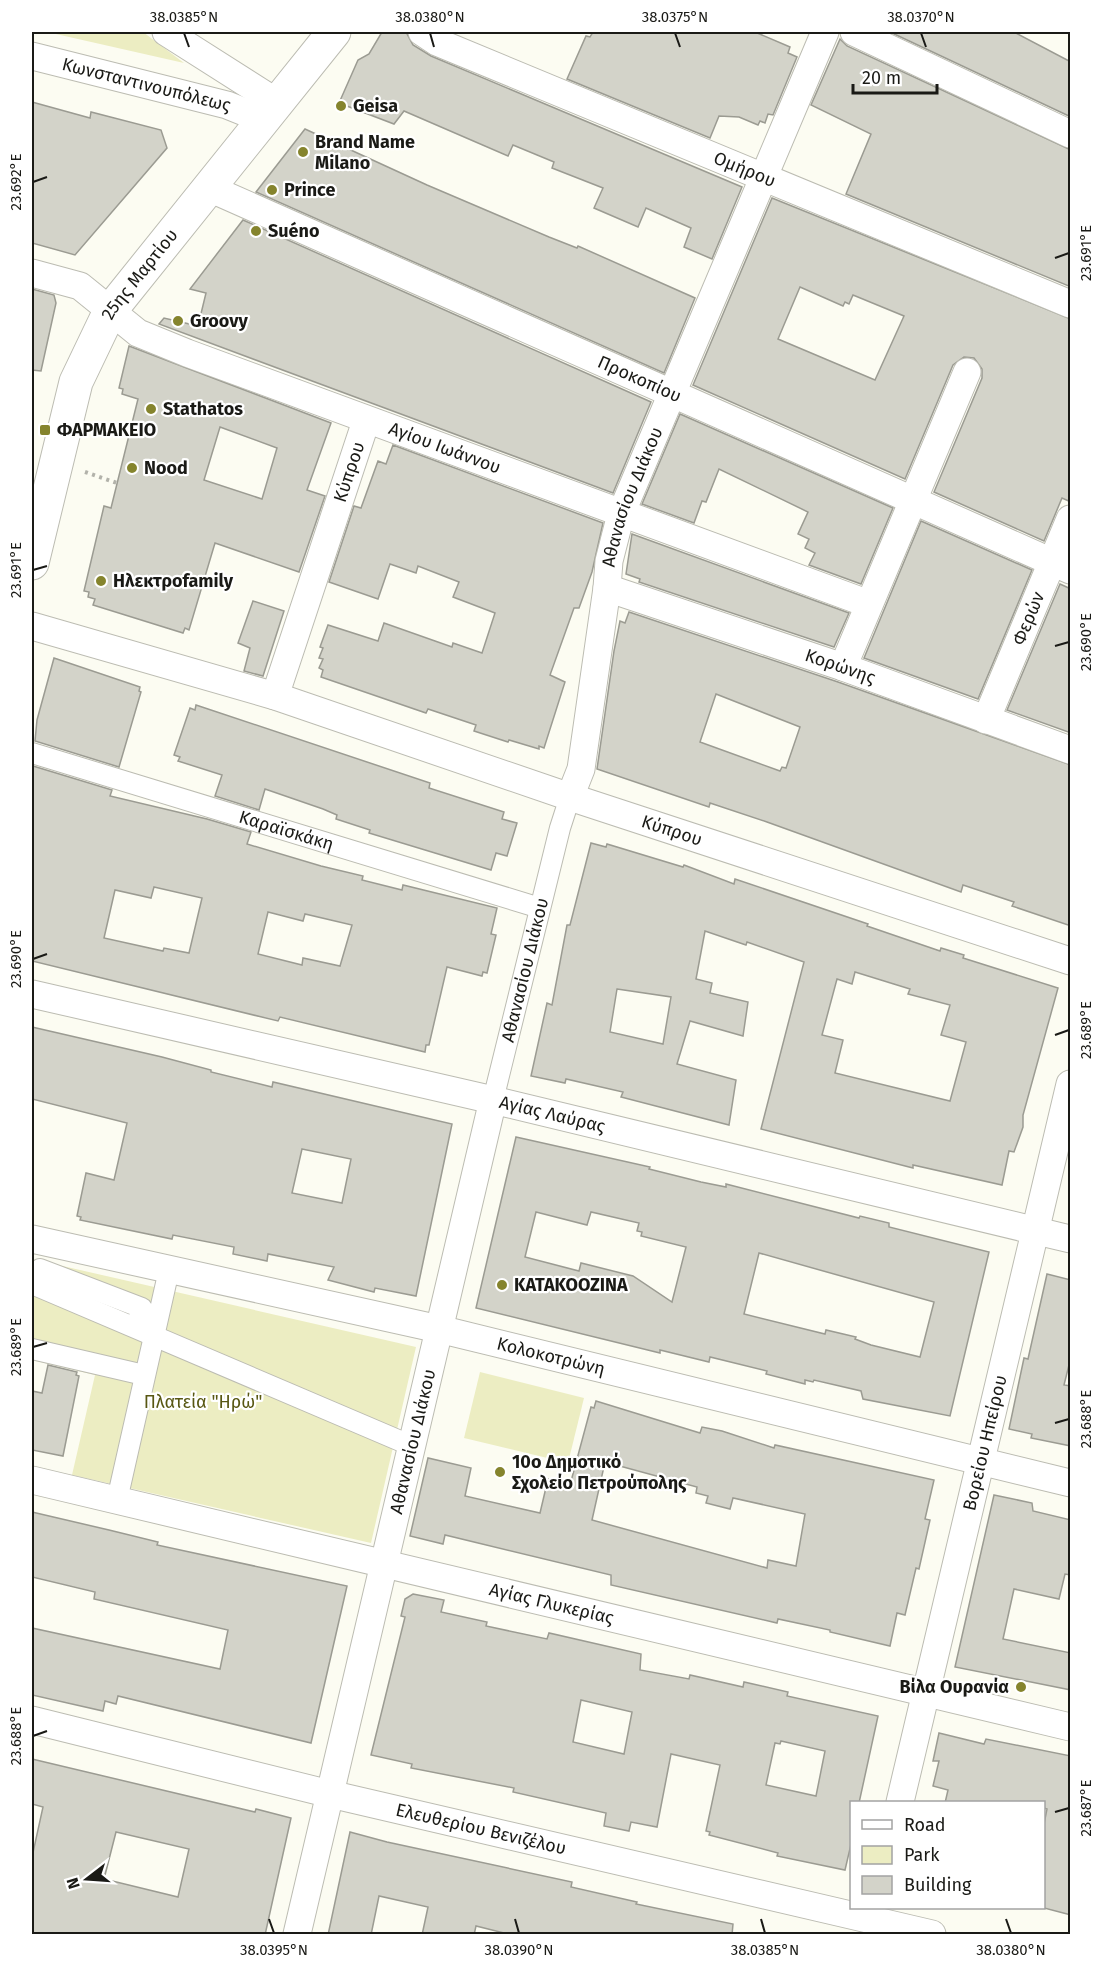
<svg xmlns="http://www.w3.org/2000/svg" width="1102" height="1966" font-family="'Fira Sans',sans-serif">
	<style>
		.green { fill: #ecedc2 }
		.building { fill: #d3d3c9; stroke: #9b9b92; stroke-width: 1.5; fill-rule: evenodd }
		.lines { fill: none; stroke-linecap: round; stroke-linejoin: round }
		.pedestrian-casing { stroke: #bcbcb2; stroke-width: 22 }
		.minor-casing { stroke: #bcbcb2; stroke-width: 29 }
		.secondary-casing { stroke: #bcbcb2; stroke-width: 35 }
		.path { stroke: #b2b2aa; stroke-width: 4; stroke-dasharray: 3 4.5; stroke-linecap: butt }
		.pedestrian { stroke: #fff; stroke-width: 20 }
		.minor { stroke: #fff; stroke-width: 27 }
		.secondary { stroke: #fff; stroke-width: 33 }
		.ticks { fill: none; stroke: #1a1a16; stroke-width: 2 }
		.poi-dot { fill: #85842d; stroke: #fff; stroke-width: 2 }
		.labels { text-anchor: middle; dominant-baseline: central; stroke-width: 4.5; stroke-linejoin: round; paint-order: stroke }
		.street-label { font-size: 18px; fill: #1a1a16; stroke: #fff }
		.poi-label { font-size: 18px; font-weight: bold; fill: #1a1a16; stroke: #fff; text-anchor: start }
		.park-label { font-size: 18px; fill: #585712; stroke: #fff }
		.neatline { fill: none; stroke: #1a1a16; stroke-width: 2 }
		.ticks-label { font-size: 15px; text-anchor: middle; fill: #1a1a16 }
	</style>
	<rect width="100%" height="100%" fill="#fcfcf2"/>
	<g class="green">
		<polygon points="47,32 143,32 184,63"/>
		<polygon points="32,1259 416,1347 371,1543 72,1475 95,1375 32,1360"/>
		<polygon points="480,1372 584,1398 568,1463 464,1438"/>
	</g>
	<g class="building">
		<polygon points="382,32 406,32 413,45 431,56 742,187 712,259 684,247 691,228 646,208 638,227 594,208 603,188 552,168 554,162 513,145 508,156 404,111 394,124 339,103 358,60 369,54"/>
		<polygon points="593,32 755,32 790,47 788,53 797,57 773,115 768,114 765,123 760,121 758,125 739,117 719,116 710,138 567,79 586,36 590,37"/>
		<polygon points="890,32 1014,32 1071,62 1071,117"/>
		<polygon points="840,39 847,46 1071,150 1071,287 846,194 871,134 811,105"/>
		<polygon points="32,102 90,118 91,112 161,130 167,148 75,255 32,243"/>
		<polygon points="305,129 427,185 549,237 577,248 578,246 695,298 664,373 256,192"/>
		<path d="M772 198 1071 319V502L1062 498 1044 541 934 492 982 378V369L974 358 964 357 953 365 905 479 693 385ZM800 287 843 306 845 302 849 304 853 295 904 316 875 380 778 339Z"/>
		<polygon points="243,220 651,402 613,493 159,324 164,318 198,326 206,293 190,289"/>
		<polygon points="32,289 54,295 56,303 41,371 32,370"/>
		<path d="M129 346 331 423 307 490 325 496 299 572 215 543 189 630 185 628 183 633 93 605 95 599 88 597 89 592 84 591 104 506 111 508 138 399 122 394 123 389 119 388ZM220 427 277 448 262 499 204 480Z"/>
		<polygon points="680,414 893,508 861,584 809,565 815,553 805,548 809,539 798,534 808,512 719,469 706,502 702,501 694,523 642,504"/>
		<polygon points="393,445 603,523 592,572 579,608 574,608 550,675 565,682 544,748 539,746 539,749 509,740 508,742 474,731 476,725 428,709 426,713 321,677 323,670 319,668 323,659 319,658 323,648 320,647 328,625 378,641 384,623 452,647 453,643 482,653 495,613 453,597 459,582 418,566 416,573 390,564 378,599 329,582 354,506 361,508 378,461 386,464"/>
		<polygon points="921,521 1032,570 978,699 864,658"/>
		<polygon points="632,534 849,613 834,647 639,582 640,579 626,574"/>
		<polygon points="1060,584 1071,589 1071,733 1007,710"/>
		<polygon points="253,601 284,611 263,676 244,671 250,648 238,643"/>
		<path d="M629 612 838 682 1071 765V926L1012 906 1014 902 963 885 961 892 767 822 710 803 709 807 597 769 614 651 620 621 625 623ZM716 694 800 727 786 768 782 767 780 771 700 742Z"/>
		<polygon points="54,658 140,687 139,691 141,692 119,767 35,741 37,720"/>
		<polygon points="196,705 430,783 429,788 504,812 502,819 517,823 507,856 496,853 491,870 369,833 370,830 336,819 337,815 323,809 265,789 259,810 215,796 222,775 178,761 180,757 174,755 190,708 195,710"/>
		<path d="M33 766 112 790 110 796 207 819 251 832 247 844 321 866 363 876 362 880 402 890 403 885 497 908 491 934 496 935 487 973 483 972 482 976 447 967 429 1045H426L425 1052 280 1017 278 1021 32 961ZM154 887 202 898 189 953 164 948 163 951 104 938 115 890 151 898ZM268 912 303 921 305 914 352 925 340 966 303 958 302 965 258 954Z"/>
		<path d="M591 843 606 847 607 844 683 867 684 865 734 884 735 879 868 924 867 926 940 951 941 948 964 955 963 958 1058 988 1023 1115V1127L1014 1152 1009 1151 1002 1185 913 1165V1168L761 1129 804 962 747 942 746 945 705 931 696 979 712 983 710 993 748 1002 743 1036 690 1021 677 1064 736 1080 729 1125 621 1097 623 1092 566 1079 565 1083 531 1076 547 1003 552 1005 567 925H570ZM855 972 910 989 908 994 950 1005 941 1035 966 1042 950 1101 835 1073 843 1040 822 1035 837 979 852 984ZM617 989 671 997 663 1044 610 1032Z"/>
		<path d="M32 1027 162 1057 211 1070V1072L272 1087 273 1082 452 1124 416 1296 375 1288 374 1292 328 1280 334 1267 268 1254 267 1261 233 1254 234 1247 173 1235 172 1239 80 1220 81 1217 77 1216 86 1173 114 1180 127 1123 32 1099ZM302 1149 351 1159 342 1203 292 1193Z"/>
		<path d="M516 1137 650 1167 649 1169 701 1182 726 1187V1184L859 1218 860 1216 889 1223V1227L989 1252 950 1416 863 1399 861 1391 814 1380 813 1382 805 1380V1384L766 1374 767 1371 710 1357 709 1362 660 1350V1353L476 1308ZM536 1212 587 1225 591 1212 639 1223 637 1231 642 1232 641 1236 686 1247 672 1302 633 1276 581 1263 579 1271 525 1257ZM759 1253 934 1302 920 1357 871 1345 855 1339 856 1337 826 1330 825 1334 744 1314Z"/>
		<polygon points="1047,1274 1071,1280 1071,1357 1064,1385 1071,1386 1071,1446 1031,1438 1032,1434 1009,1429 1024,1358 1028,1359"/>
		<polygon points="48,1365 77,1372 76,1375 79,1376 63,1456 32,1450 32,1391 42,1393"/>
		<path d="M596 1401 700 1433 702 1427 722 1431 774 1448 775 1445 934 1480 925 1519 930 1520 919 1569 916 1568 905 1615 897 1613 890 1646 830 1632V1630L778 1619 777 1623 611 1585V1575L445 1535 443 1544 410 1536 428 1458 471 1468 465 1496 540 1513 548 1479 570 1485 591 1407 594 1408ZM605 1462 697 1487 696 1493 708 1496 706 1503 730 1509 733 1498 805 1514 796 1566 768 1560 767 1568 592 1520Z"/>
		<polygon points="994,1495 1032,1503 1033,1511 1071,1520 1071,1575 1065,1574 1059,1599 1014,1589 1003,1639 1071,1653 1071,1690 955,1667"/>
		<polygon points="32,1512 109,1530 158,1542 157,1545 347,1586 311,1743 118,1696 116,1704 105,1701 103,1711 32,1695 32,1628 220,1669 228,1630 94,1599 95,1592 32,1577"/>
		<path d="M413 1594 444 1600 441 1612 487 1622 486 1626 547 1639 549 1633 641 1654 640 1670 689 1679 690 1675 743 1687 744 1682 788 1692 787 1696 878 1716 859 1803H852V1840L845 1870 777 1856 778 1853 709 1835 710 1832 706 1831 720 1765 671 1754 657 1827 631 1822 629 1831 604 1826 606 1813 513 1792 514 1788 411 1768 412 1764 371 1755 405 1617 401 1616 405 1599ZM581 1700 632 1712 624 1754 573 1742ZM781 1741 825 1751 816 1796 766 1785 775 1743 780 1744Z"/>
		<polygon points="939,1733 984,1744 986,1739 1071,1756 1071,1915 1044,1908 1044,1824 1047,1809 1044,1808 1044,1803 945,1803 948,1790 933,1786 939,1761 933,1761"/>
		<path d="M32 1759 255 1812 256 1809 291 1818 265 1935H32V1857L43 1807 32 1804ZM116 1832 189 1849 178 1897 104 1879Z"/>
		<polygon points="350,1832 387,1842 572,1882 571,1887 637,1902 636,1904 733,1924 732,1935 512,1935 476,1926 474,1935 422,1935 428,1907 379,1896 371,1935 328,1935"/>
	</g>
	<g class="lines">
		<g class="pedestrian-casing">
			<g id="pedestrian">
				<path id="s1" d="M32 753 540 908"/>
				<path id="s2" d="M493 1100 560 828 570 797"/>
				<polyline points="32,1284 412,1446"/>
				<polyline points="33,1285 40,1269 142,1308 136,1327"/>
				<polyline points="32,1349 144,1375"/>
				<polyline points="117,1500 169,1270"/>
			</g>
		</g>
		<g class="minor-casing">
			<g id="minor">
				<polyline points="166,32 276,102"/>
				<path id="s3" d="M422 32 437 42 1070 304"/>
				<polyline points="854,32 1070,134"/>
				<path id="s4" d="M32 56 227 105 262 119"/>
				<path id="s5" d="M209 188 1070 570"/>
				<path id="s6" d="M32 273 80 286 138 333 187 353 869 604"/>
				<path id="s7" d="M607 588 843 667 1070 750"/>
				<path id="s8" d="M32 626 275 696 570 797 1070 961"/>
				<polyline points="843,667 967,372"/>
				<path id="s9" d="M275 696 366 421"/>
				<path id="s10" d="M986 720 1070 519"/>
				<path id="s11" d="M570 797 581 769 607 588 609 561 621 514 825 32"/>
				<path id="s12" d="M32 994 493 1100 1070 1239"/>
				<path id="s13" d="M32 1239 439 1329 1070 1483"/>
				<path id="s14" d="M32 1480 1070 1727"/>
				<path id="s15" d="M32 1720 330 1794 932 1934"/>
				<path id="s16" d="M900 1802 1070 1084"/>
				<path id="s17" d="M297 1934 493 1100"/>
			</g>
		</g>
		<g class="secondary-casing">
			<g id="secondary">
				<path id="s18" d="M32 563 76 382 110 311 334 32"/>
			</g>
		</g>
		<polyline class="path" points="85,472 117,483"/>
		<use href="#pedestrian" class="pedestrian"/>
		<use href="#minor" class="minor"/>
		<use href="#secondary" class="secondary"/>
	</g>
	<path class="ticks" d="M184 33 189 47M430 33 434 47M675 33 680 47M921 33 926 47M33 182 47 177M1055 258 1069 253M33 570 47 566M1055 646 1069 642M33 959 47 954M1055 1035 1069 1030M33 1347 47 1343M1055 1423 1069 1419M33 1736 47 1731M1055 1812 1069 1808M269 1919 274 1933M515 1919 519 1933M761 1919 765 1933M1006 1919 1011 1933"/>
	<g class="poi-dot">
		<circle cx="341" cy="106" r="6"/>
		<circle cx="303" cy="152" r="6"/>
		<circle cx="272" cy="190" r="6"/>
		<circle cx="256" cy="231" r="6"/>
		<circle cx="178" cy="321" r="6"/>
		<circle cx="151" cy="409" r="6"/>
		<rect x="39" y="424" width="12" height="12" rx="3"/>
		<circle cx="132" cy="468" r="6"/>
		<circle cx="101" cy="581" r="6"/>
		<circle cx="502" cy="1285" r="6"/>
		<circle cx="500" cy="1472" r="6"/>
		<circle cx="1021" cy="1687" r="6"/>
	</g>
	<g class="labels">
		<g class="street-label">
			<text stroke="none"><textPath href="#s4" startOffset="118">Κωνσταντινουπόλεως</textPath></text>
			<text stroke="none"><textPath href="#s3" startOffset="351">Ομήρου</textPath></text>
			<text stroke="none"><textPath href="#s18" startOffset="312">25ης Μαρτίου</textPath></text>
			<text stroke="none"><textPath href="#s5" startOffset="471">Προκοπίου</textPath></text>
			<text stroke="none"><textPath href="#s6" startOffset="452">Αγίου Ιωάννου</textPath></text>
			<text stroke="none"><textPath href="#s9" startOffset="236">Κύπρου</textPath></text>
			<text stroke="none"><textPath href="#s11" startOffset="308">Αθανασίου Διάκου</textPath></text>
			<text stroke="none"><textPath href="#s10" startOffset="110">Φερών</textPath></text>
			<text stroke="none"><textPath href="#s7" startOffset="246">Κορώνης</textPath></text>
			<text stroke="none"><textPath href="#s1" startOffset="266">Καραϊσκάκη</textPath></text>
			<text stroke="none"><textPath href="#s8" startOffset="672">Κύπρου</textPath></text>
			<text stroke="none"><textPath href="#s2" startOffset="134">Αθανασίου Διάκου</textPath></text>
			<text stroke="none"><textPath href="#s12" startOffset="534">Αγίας Λαύρας</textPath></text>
			<text stroke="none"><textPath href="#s13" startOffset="532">Κολοκοτρώνη</textPath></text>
			<text stroke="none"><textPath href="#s17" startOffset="506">Αθανασίου Διάκου</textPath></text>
			<text stroke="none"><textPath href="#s16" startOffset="369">Βορείου Ηπείρου</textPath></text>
			<text stroke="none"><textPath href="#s14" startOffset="534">Αγίας Γλυκερίας</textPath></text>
			<text stroke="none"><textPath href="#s15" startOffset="462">Ελευθερίου Βενιζέλου</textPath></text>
		</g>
		<g class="poi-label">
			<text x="353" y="106">Geisa</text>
			<text x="315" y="142">Brand Name<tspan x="315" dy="21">Milano</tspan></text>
			<text x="284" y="190">Prince</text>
			<text x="268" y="231">Suéno</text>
			<text x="190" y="321">Groovy</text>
			<text x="163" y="409">Stathatos</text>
			<text x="57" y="430">ΦΑΡΜΑΚΕΙΟ</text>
			<text x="144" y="468">Nood</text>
			<text x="113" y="581">Ηλεκτροfamily</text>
			<text x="514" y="1285">ΚΑΤΑΚΟΟΖΙΝΑ</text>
			<text x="512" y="1462">10ο Δημοτικό<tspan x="512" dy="21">Σχολείο Πετρούπολης</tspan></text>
			<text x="1009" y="1687" text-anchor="end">Βίλα Ουρανία</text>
		</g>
		<g class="park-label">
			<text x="203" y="1402">Πλατεία "Ηρώ"</text>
		</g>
	</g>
	<rect width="1102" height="1966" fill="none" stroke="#ffffff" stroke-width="66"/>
	<rect x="850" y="1801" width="195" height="108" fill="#ffffff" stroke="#a3a3a2" stroke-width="1.5"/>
	<rect x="862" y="1820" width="30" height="9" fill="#ffffff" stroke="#a3a3a2" stroke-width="1.5"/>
	<text x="904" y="1831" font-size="18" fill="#1a1a16">Road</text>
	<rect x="862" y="1846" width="30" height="18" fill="#ecedc2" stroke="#a3a3a2" stroke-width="1.5"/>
	<text x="904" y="1861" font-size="18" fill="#1a1a16">Park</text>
	<rect x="862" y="1876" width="30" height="18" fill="#d3d3c9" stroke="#a3a3a2" stroke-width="1.5"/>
	<text x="904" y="1891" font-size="18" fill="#1a1a16">Building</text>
	<g transform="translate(87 1879) rotate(253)" stroke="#ffffff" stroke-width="4.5" paint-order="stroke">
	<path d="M0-4.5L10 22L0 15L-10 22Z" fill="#1a1a16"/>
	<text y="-9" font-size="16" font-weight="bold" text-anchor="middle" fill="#1a1a16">N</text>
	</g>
	<path d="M853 84v9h84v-9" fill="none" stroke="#1a1a16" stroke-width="3"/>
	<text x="862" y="84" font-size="18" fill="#1a1a16" stroke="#ffffff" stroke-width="4.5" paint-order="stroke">20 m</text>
	<rect x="33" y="33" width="1036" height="1900" class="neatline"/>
	<g class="ticks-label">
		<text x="184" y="22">38.0385°N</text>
		<text x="430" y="22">38.0380°N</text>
		<text x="675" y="22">38.0375°N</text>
		<text x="921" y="22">38.0370°N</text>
		<text transform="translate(16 182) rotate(-90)" y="5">23.692°E</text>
		<text transform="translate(1086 253) rotate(-90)" y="5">23.691°E</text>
		<text transform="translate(16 570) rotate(-90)" y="5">23.691°E</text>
		<text transform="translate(1086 642) rotate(-90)" y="5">23.690°E</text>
		<text transform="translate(16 959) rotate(-90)" y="5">23.690°E</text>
		<text transform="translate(1086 1030) rotate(-90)" y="5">23.689°E</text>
		<text transform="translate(16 1347) rotate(-90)" y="5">23.689°E</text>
		<text transform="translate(1086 1419) rotate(-90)" y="5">23.688°E</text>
		<text transform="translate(16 1736) rotate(-90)" y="5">23.688°E</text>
		<text transform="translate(1086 1808) rotate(-90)" y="5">23.687°E</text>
		<text x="274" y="1955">38.0395°N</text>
		<text x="519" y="1955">38.0390°N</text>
		<text x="765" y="1955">38.0385°N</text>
		<text x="1011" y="1955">38.0380°N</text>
	</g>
</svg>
